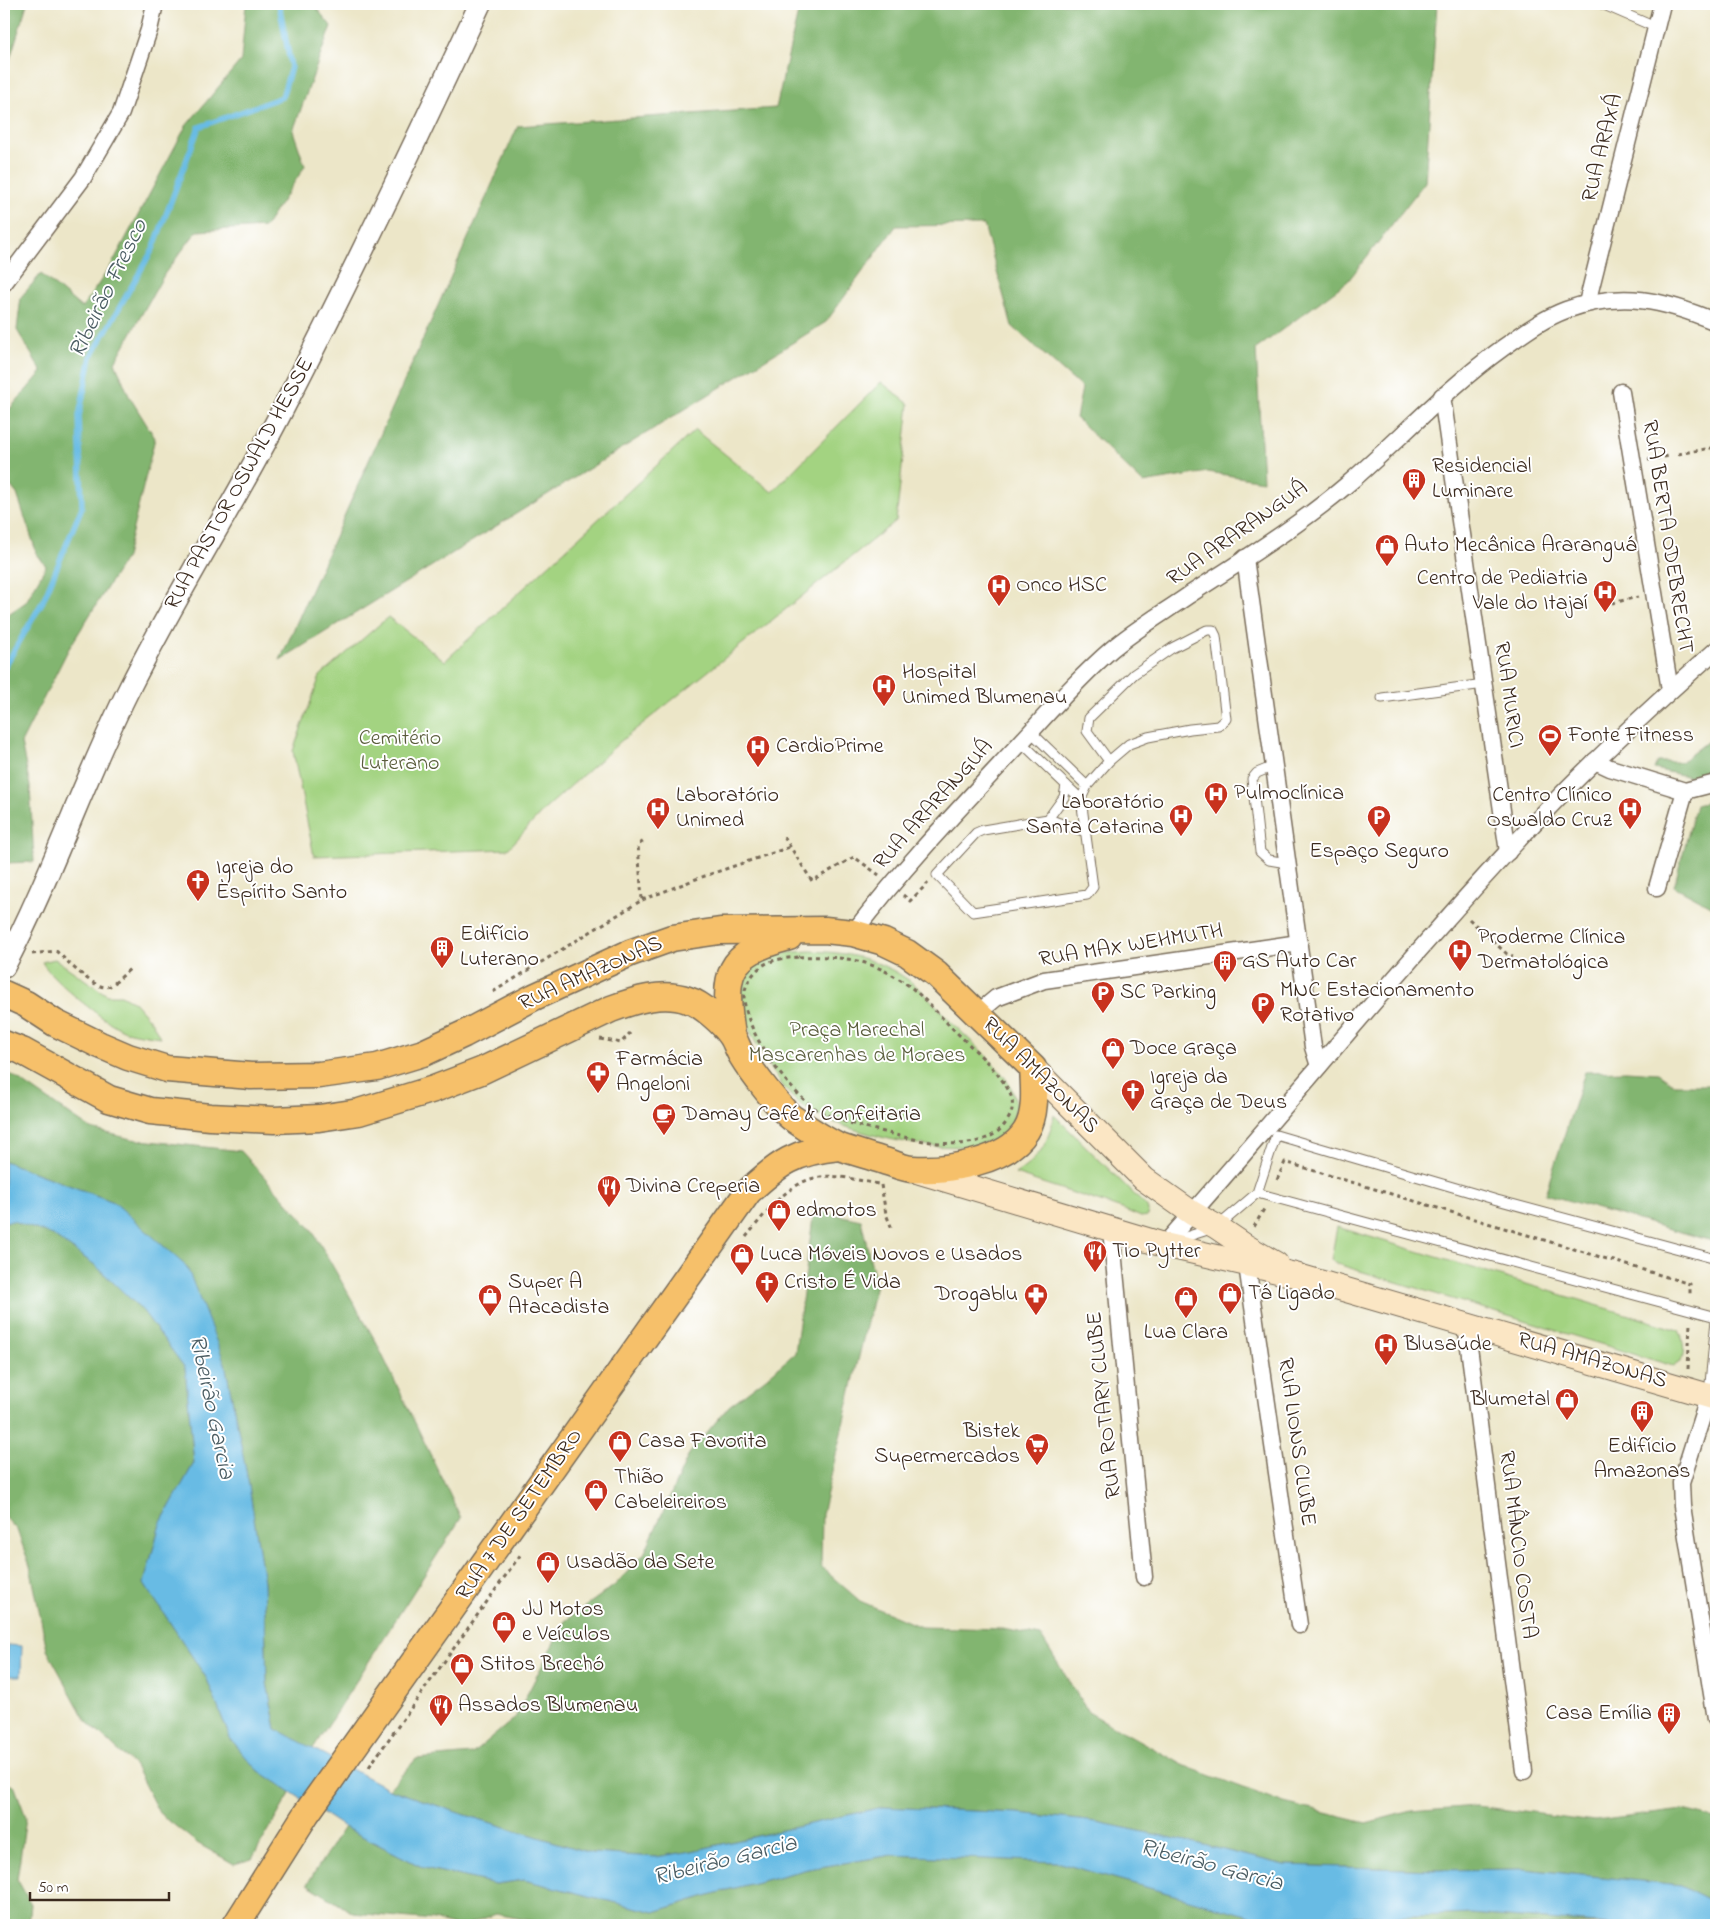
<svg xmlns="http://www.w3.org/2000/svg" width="1720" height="1929" font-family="'Indie Flower',sans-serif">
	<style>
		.green { fill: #a3d381; stroke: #6f7e50 }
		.forest { fill: #82b56f; stroke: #5e7046 }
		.water { fill: #68bbe4; stroke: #527281 }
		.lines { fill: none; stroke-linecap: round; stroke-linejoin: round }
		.stream { stroke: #68bbe4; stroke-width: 5.5 }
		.service-casing { stroke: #796c5a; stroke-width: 11 }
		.minor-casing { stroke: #796c5a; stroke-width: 19 }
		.tertiary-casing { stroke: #796c5a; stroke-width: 24 }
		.secondary-casing { stroke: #796c5a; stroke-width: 26 }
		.primary-casing { stroke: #796c5a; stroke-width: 29 }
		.path { stroke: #796c5a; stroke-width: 3; stroke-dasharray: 4 4; stroke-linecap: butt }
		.service { stroke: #fff; stroke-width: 9 }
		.minor { stroke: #fff; stroke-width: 16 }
		.tertiary { stroke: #fff; stroke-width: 21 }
		.secondary { stroke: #fbe6c4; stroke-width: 24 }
		.primary { stroke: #f6c06b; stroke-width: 26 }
		.labels { text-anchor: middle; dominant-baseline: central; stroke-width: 4; stroke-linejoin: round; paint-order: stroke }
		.street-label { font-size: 22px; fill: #3b2a1e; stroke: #fff }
		.poi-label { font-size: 22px; fill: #3b2a1e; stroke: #fff; text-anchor: start }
		.park-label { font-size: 22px; fill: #5a5d3c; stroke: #fff }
		.water-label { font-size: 24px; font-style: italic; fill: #4b5d63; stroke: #fff }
	</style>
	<rect width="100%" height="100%" fill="#fff"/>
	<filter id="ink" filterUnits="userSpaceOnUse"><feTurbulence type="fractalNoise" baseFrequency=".02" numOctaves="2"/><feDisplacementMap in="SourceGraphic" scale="10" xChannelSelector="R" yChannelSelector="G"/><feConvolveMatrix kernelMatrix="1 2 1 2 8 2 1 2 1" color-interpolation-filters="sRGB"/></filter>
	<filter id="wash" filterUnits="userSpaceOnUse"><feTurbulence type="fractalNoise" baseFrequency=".0096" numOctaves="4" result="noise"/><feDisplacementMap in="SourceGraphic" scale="20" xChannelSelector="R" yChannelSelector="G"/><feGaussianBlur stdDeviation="1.12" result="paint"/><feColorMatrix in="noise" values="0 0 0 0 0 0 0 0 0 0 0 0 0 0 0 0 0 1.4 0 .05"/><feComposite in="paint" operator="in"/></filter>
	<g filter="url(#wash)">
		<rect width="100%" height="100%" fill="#ece6c8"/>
		<g class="green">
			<polygon points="881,382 909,404 896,521 621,741 544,810 508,849 314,856 293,751 320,676 388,617 445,661 695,430 772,492"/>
			<path d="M811 951C836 952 861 955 884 966 895 971 907 978 916 986 928 996 939 1009 950 1021 968 1039 1007 1071 1014 1095 1018 1107 1014 1120 1006 1130 974 1169 830 1131 797 1102 783 1089 771 1069 762 1053 745 1026 724 980 763 960 777 952 795 952 811 951Z"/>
			<path d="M55 959 107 995H121L134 1002 153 1024 160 1037C149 1035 137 1034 126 1031 107 1025 51 979 42 962Z"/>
			<path d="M1054 1115 1146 1206 1148 1210 1147 1216 1141 1217 1122 1209 1015 1174C1040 1158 1048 1144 1054 1115Z"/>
			<path d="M1337 1227 1679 1330C1684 1342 1685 1350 1681 1362L1673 1366 1337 1264 1331 1260Z"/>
		</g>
		<g class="forest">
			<polygon points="4,4 27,4 4,78"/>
			<polygon points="246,4 313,4 331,26 293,131 305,166 265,227 197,231 165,273 115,362 129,396 155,438 126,557 68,650 21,743 30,786 34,862 5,863 4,865 4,617 26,602 46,566 37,554 17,494 4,478 4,419 7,412 42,372 17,330 21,297 41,274 82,308 112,264 186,126 241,60"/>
			<polygon points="800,4 1437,4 1425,182 1348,281 1256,349 1263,481 1208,472 1143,483 1076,418 1082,388 1012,326 984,225 896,226 826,322 280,660 518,126 776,108"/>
			<polygon points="1716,735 1716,770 1691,777 1654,769 1657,762 1681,762"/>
			<polygon points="1716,800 1716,917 1713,907 1674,886 1696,805"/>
			<polygon points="1626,1071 1658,1073 1676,1085 1716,1085 1716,1242 1545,1194 1585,1072"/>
			<polygon points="4,1073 12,1075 91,1129 131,1139 241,1151 312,1230 375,1340 461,1518 312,1750 276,1729 267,1683 264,1582 249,1486 225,1363 114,1202 4,1161"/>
			<polygon points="814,1210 861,1220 876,1284 822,1514 821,1567 860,1601 921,1627 1002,1629 1041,1636 1088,1712 1185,1766 1284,1803 1366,1823 1411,1811 1476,1806 1595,1821 1683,1810 1716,1818 1716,1903 1680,1885 1523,1869 1434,1870 1285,1865 1191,1842 1097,1822 1018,1813 883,1807 692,1851 656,1857 591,1853 459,1813 389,1789 416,1759 472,1754 515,1718 565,1621 615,1585 644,1554 689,1454 729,1406 766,1378 795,1353"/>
			<polygon points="13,1221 52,1235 95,1265 143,1311 185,1368 194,1463 160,1524 144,1583 207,1679 230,1738 256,1769 291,1792 252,1859 234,1864 197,1843 159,1813 135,1766 86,1721 47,1650 30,1566 17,1530 4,1516 4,1222"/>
			<polygon points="4,1785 14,1785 26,1817 17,1879 31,1904 29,1925 4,1925"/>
			<polygon points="344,1827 424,1868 496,1884 524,1880 654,1912 723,1891 808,1869 892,1855 1056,1862 1253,1917 1382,1917 1471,1914 1610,1925 555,1925 496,1914 466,1925 454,1925 434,1920 353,1913 307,1884"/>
		</g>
		<g class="water">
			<polygon points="4,1161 114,1202 187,1267 225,1363 249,1486 264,1582 267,1683 276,1729 389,1789 459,1813 591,1853 656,1857 692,1851 883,1807 1018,1813 1097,1822 1191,1842 1285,1865 1434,1870 1523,1869 1680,1885 1716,1903 1716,1925 1610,1925 1471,1914 1382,1917 1253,1917 1056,1862 892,1855 808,1869 723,1891 654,1912 524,1880 496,1884 424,1868 344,1827 256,1769 230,1738 207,1679 144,1583 160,1524 194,1463 185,1368 143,1311 95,1265 52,1235 13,1221 4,1222"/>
			<polygon points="8,1645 22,1646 21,1676 6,1676"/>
		</g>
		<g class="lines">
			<polyline class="stream" points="4,668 43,601 82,507 79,416 91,357 153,249 199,127 282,97 291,67 279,4"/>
		</g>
	</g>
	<g filter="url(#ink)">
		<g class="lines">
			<g class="service-casing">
				<g id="service">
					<polyline points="1602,4 1655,27"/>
					<polyline points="1382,698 1484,684"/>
					<polyline points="1031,732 1087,786"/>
					<polyline points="1021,742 1066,785 1064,797 1048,819 983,830 976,833 937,875 973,912 1087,895 1093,887 1081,799 1087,786 1109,761 1129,744 1148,737 1190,729 1218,726 1226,719 1216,636 1213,630 1207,630 1172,648 1134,674 1089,718 1087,731 1109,761"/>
					<polyline points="1274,766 1257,773 1252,779 1260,852 1269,860 1287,863"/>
					<polyline points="1066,785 1081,799"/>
					<polyline points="1048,819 1086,832"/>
					<polyline points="1257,1193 1716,1317"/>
					<polyline points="1173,1241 1217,1227 1257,1193 1276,1135 1497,1200 1716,1259"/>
					<polyline points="1709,1394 1716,1320"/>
				</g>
			</g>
			<g class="minor-casing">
				<g id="minor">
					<polyline points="4,283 83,178 121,113 149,30 155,4"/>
					<polyline points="1587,303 1662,4"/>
					<polyline points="1621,392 1670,690"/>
					<polyline points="1442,396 1508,852"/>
					<polyline points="1245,558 1313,1047 1319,1066"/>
					<polyline points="1595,761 1610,768 1685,791 1716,783"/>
					<polyline points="1657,888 1685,791"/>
					<path d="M853 933C902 869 956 812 1011 753 1044 718 1075 681 1112 649 1136 629 1163 613 1189 595 1243 560 1300 525 1349 483 1401 438 1447 388 1504 347 1524 333 1542 319 1566 310 1621 290 1664 300 1716 322"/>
					<polyline points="978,1013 996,998 1044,980 1299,943"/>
					<polyline points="1111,1229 1144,1577"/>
					<path d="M1164 1245C1297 1096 1422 939 1561 795 1611 744 1663 697 1716 650"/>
					<polyline points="1247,1265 1299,1625"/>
					<polyline points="1466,1324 1524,1771"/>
					<polyline points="1709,1395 1681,1483 1682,1506 1716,1719"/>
				</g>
			</g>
			<g class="tertiary-casing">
				<path id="tertiary" d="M4 967C51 878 83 781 128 691 176 594 235 503 284 407 353 274 417 139 480 4"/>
			</g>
			<g class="secondary-casing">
				<g id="secondary">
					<polyline points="1033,1068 1144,1179 1192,1213 1217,1227 1245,1246 1276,1264"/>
					<polyline points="920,1172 1164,1245 1295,1275 1716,1398"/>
				</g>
			</g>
			<g class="primary-casing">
				<g id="primary">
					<path d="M4 994 26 1004 55 1023 100 1045 128 1057 167 1069 251 1076 319 1075 377 1067 423 1053 464 1034 534 997 630 953 672 938 720 931 825 930 853 933 884 942 907 953 936 974 1033 1068C1034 1087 1037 1114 1026 1131 1007 1162 947 1171 913 1169 903 1169 893 1163 884 1161 869 1156 854 1152 840 1147 827 1142 804 1126 792 1118 779 1108 751 1071 742 1056 738 1050 736 1042 732 1036 724 1024 702 1004 688 1000 663 991 635 1000 611 1009L481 1071 434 1089 359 1112 319 1118 274 1120 210 1117 150 1111 109 1099 22 1051 4 1044"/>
					<path d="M732 1035C723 974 725 954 789 937"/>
					<path d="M236 1925 306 1814 748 1192C779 1163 796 1151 839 1147"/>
				</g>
			</g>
			<g class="path">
				<polyline points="1678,454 1716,447"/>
				<polyline points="1648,460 1669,456"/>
				<polyline points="1612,603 1638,597"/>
				<polyline points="784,837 812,881 854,857 879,875"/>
				<polyline points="903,895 910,901 928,883"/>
				<polyline points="642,900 696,879 790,847"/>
				<polyline points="1469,919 1507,954 1513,956"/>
				<path d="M32 954 56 951C67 960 96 993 110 986 117 982 125 973 131 968"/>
				<path d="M799 957C827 956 857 957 883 970 893 975 903 981 912 988 926 1000 939 1015 952 1028 969 1045 1003 1074 1011 1096 1014 1105 1012 1114 1007 1121 983 1160 911 1139 876 1130 856 1125 834 1120 816 1109 788 1091 745 1032 744 997 744 986 753 972 762 966 772 959 787 958 799 957Z"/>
				<polyline points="493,992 642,900 638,845 644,841"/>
				<polyline points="600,1039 621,1043 630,1033"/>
				<polyline points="1277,1180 1285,1162 1690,1284 1690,1297"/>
				<polyline points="881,1185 886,1214 893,1231"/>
				<polyline points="1254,1227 1264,1209"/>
				<path d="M746 1237C765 1214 788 1181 820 1177 839 1174 860 1181 878 1184"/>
				<polyline points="1688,1369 1690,1323"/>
				<polyline points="369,1767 521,1554"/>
			</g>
			<use href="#service" class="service"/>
			<use href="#minor" class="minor"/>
			<use href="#tertiary" class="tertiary"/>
			<use href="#secondary" class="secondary"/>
			<use href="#primary" class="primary"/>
		</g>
	</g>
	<defs>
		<g id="building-pin" transform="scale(1.25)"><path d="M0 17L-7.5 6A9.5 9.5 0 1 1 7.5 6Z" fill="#c8321e" stroke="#fff"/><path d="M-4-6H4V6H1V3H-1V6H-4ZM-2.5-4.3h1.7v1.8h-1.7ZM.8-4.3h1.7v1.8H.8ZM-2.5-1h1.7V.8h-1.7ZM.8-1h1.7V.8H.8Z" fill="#fff"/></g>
		<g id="shop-pin" transform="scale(1.25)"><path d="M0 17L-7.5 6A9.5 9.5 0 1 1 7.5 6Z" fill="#c8321e" stroke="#fff"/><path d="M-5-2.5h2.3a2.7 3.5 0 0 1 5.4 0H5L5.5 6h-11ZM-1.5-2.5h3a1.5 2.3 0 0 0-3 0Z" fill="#fff"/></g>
		<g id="hospital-pin" transform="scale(1.25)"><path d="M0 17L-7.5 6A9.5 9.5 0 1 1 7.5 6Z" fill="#c8321e" stroke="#fff"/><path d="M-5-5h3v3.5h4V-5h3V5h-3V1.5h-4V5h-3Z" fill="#fff"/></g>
		<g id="stadium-pin" transform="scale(1.25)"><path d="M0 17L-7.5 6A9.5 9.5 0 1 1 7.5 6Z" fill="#c8321e" stroke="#fff"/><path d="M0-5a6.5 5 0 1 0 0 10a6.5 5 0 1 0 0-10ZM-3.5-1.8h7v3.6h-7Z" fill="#fff"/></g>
		<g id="parking-pin" transform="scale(1.25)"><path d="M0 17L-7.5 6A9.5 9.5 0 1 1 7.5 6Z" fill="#c8321e" stroke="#fff"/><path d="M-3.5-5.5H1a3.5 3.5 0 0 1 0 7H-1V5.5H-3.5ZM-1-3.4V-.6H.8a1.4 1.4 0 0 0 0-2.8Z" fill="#fff"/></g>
		<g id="church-pin" transform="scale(1.25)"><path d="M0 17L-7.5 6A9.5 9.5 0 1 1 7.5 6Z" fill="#c8321e" stroke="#fff"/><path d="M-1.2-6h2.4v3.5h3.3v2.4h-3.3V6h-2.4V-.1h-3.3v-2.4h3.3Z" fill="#fff"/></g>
		<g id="pharmacy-pin" transform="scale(1.25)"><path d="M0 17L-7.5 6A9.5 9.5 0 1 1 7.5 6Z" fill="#c8321e" stroke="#fff"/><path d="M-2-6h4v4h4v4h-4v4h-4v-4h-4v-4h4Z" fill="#fff"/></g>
		<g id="cafe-pin" transform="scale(1.25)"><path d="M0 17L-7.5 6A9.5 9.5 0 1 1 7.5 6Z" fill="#c8321e" stroke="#fff"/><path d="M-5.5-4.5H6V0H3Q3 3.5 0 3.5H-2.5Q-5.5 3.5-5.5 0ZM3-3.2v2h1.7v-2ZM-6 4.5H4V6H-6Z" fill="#fff"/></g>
		<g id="restaurant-pin" transform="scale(1.25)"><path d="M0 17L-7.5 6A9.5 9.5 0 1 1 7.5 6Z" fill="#c8321e" stroke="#fff"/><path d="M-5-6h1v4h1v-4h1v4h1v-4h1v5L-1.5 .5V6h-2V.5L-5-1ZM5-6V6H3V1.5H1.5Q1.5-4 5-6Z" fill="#fff"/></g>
		<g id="supermarket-pin" transform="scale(1.25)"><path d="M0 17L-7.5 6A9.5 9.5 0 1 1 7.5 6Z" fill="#c8321e" stroke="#fff"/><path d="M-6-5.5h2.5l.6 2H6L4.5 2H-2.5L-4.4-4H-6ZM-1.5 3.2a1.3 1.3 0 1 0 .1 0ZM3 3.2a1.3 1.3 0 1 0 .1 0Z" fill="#fff"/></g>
	</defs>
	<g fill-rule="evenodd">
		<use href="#building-pin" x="1414" y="480"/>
		<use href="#shop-pin" x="1387" y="546"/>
		<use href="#hospital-pin" x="999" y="586"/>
		<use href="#hospital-pin" x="1605" y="592"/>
		<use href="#hospital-pin" x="884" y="686"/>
		<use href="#stadium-pin" x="1550" y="736"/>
		<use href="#hospital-pin" x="758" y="747"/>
		<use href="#hospital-pin" x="1216" y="794"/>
		<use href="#hospital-pin" x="658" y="809"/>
		<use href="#hospital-pin" x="1630" y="809"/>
		<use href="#hospital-pin" x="1181" y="816"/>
		<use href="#parking-pin" x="1379" y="817"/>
		<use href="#church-pin" x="198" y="881"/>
		<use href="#building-pin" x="442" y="948"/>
		<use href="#hospital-pin" x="1460" y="951"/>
		<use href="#building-pin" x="1225" y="962"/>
		<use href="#parking-pin" x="1103" y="993"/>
		<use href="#parking-pin" x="1263" y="1004"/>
		<use href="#shop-pin" x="1113" y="1049"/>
		<use href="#pharmacy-pin" x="598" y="1073"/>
		<use href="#church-pin" x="1133" y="1091"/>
		<use href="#cafe-pin" x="664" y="1115"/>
		<use href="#restaurant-pin" x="609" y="1187"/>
		<use href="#shop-pin" x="779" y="1211"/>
		<use href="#restaurant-pin" x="1095" y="1252"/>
		<use href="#shop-pin" x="742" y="1255"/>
		<use href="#church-pin" x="767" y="1283"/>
		<use href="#shop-pin" x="1230" y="1294"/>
		<use href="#pharmacy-pin" x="1036" y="1295"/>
		<use href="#shop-pin" x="490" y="1296"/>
		<use href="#shop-pin" x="1186" y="1298"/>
		<use href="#hospital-pin" x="1386" y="1345"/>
		<use href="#shop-pin" x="1567" y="1400"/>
		<use href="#building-pin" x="1642" y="1412"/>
		<use href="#shop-pin" x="620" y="1442"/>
		<use href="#supermarket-pin" x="1037" y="1445"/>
		<use href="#shop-pin" x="596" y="1491"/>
		<use href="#shop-pin" x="548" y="1563"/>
		<use href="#shop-pin" x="504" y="1623"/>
		<use href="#shop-pin" x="462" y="1665"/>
		<use href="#restaurant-pin" x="441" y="1706"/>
		<use href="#building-pin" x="1669" y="1714"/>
	</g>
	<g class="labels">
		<g class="street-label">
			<text transform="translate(1603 148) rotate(-76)">RUA ARAXÁ</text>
			<text transform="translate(240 484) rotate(-61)">RUA PASTOR OSWALD HESSE</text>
			<text transform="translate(1238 534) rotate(-35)">RUA ARARANGUÁ</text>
			<text transform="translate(1667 537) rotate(81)">RUA BERTA ODEBRECHT</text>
			<text transform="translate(1508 695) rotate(82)">RUA MURICI</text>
			<text transform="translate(934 805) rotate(-48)">RUA ARARANGUÁ</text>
			<text transform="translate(1131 946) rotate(-9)">RUA MAX WEHMUTH</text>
			<text transform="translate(591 974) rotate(-24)">RUA AMAZONAS</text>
			<text transform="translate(1040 1076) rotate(45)">RUA AMAZONAS</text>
			<text transform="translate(1592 1361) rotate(16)">RUA AMAZONAS</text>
			<text transform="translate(1105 1405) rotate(-96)">RUA ROTARY CLUBE</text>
			<text transform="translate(1296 1442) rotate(82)">RUA LIONS CLUBE</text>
			<text transform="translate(520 1515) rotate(-55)">RUA 7 DE SETEMBRO</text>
			<text transform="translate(1517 1545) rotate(83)">RUA MÂNCIO COSTA</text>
		</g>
		<g class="poi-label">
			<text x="1432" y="467">Residencial<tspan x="1432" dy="25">Luminare</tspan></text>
			<text x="1404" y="546">Auto Mecânica Araranguá</text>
			<text x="1588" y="579" text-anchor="end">Centro de Pediatria<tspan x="1588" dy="25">Vale do Itajaí</tspan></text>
			<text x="1016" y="586">Onco HSC</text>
			<text x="902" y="673">Hospital<tspan x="902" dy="25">Unimed Blumenau</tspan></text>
			<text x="1568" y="736">Fonte Fitness</text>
			<text x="776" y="747">CardioPrime</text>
			<text x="1234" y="794">Pulmoclínica</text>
			<text x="676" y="796">Laboratório<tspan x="676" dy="25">Unimed</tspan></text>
			<text x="1612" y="796" text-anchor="end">Centro Clínico<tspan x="1612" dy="25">Oswaldo Cruz</tspan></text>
			<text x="1164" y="803" text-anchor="end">Laboratório<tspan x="1164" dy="25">Santa Catarina</tspan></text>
			<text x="1379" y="852" text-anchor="middle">Espaço Seguro</text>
			<text x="216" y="868">Igreja do<tspan x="216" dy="25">Espírito Santo</tspan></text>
			<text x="460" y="935">Edifício<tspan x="460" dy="25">Luterano</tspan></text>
			<text x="1478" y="938">Proderme Clínica<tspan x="1478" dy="25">Dermatológica</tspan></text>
			<text x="1242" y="962">GS Auto Car</text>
			<text x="1280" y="991">MNC Estacionamento<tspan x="1280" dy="25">Rotativo</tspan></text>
			<text x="1120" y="993">SC Parking</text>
			<text x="1130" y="1049">Doce Graça</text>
			<text x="616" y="1060">Farmácia<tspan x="616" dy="25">Angeloni</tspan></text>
			<text x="1150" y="1078">Igreja da<tspan x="1150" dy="25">Graça de Deus</tspan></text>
			<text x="682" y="1115">Damay Café &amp; Confeitaria</text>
			<text x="626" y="1187">Divina Creperia</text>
			<text x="796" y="1211">edmotos</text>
			<text x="1112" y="1252">Tio Pytter</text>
			<text x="760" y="1255">Luca Móveis Novos e Usados</text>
			<text x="508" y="1283">Super A<tspan x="508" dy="25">Atacadista</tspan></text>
			<text x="784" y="1283">Cristo É Vida</text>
			<text x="1248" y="1294">Tá Ligado</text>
			<text x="1018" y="1295" text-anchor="end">Drogablu</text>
			<text x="1186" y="1333" text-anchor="middle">Lua Clara</text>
			<text x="1404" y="1345">Blusaúde</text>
			<text x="1550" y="1400" text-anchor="end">Blumetal</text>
			<text x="1020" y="1432" text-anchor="end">Bistek<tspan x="1020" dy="25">Supermercados</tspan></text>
			<text x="638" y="1442">Casa Favorita</text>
			<text x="1642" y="1447" text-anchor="middle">Edifício<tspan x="1642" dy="25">Amazonas</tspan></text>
			<text x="614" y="1478">Thião<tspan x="614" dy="25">Cabeleireiros</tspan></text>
			<text x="566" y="1563">Usadão da Sete</text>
			<text x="522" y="1610">JJ Motos<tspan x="522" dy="25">e Veículos</tspan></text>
			<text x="480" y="1665">Stitos Brechó</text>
			<text x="458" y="1706">Assados Blumenau</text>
			<text x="1652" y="1714" text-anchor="end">Casa Emília</text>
		</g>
		<g class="park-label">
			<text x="400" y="739">Cemitério<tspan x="400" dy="25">Luterano</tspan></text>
			<text x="857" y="1031">Praça Marechal<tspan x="857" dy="25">Mascarenhas de Moraes</tspan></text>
		</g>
		<g class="water-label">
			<text transform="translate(109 289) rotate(-64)">Ribeirão Fresco</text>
			<text transform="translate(211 1407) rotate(78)">Ribeirão Garcia</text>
			<text transform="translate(725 1861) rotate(-14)">Ribeirão Garcia</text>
			<text transform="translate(1211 1866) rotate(15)">Ribeirão Garcia</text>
		</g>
	</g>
	<rect width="1720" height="1929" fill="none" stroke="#fff" stroke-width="20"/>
	<path d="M30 1892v8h139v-8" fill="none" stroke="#3b2a1e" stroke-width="2.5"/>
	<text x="38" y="1892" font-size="15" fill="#3b2a1e" stroke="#ffffff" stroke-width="4" paint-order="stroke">50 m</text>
</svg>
